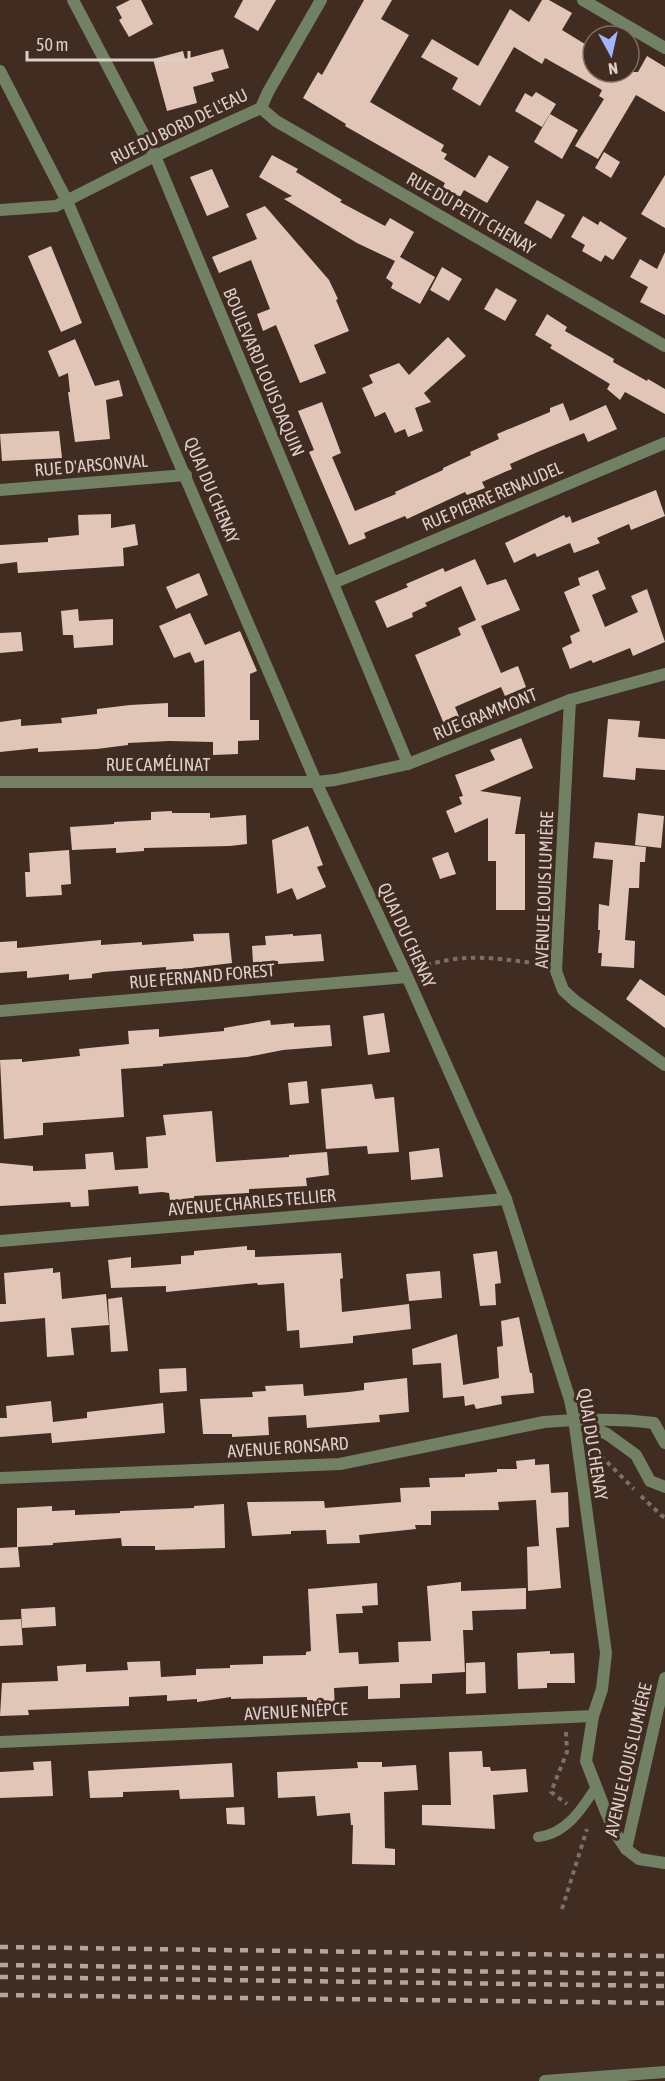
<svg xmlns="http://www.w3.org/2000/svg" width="665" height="2081" font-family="'Asap Condensed',sans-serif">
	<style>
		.building { fill: #e1c6b8 }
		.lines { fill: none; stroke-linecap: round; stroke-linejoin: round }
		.path { stroke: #806e66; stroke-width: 4; stroke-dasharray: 4.5 4.5; stroke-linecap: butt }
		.service { stroke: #728163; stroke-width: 10 }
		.minor { stroke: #728163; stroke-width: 12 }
		.rail { stroke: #b4a49d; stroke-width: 4.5; stroke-dasharray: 8 8; stroke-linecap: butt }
		.labels { text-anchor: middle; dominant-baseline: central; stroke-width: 6; stroke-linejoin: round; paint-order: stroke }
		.street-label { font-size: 18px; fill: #dccec8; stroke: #412c22 }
	</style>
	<rect width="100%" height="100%" fill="#412c22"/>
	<g class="building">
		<polygon points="130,0 141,0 153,24 129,37 119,20 122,18 116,7"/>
		<polygon points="243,0 276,0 258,31 234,17"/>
		<polygon points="364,0 392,0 381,19 409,35 370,102 444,145 441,151 447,154 444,159 475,178 489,155 509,167 487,203 464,190 460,197 443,187 445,183 345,126 346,124 303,98 318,72 322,75"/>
		<polygon points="542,0 549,0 572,13 562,30 593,49 593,72 638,72 647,56 665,67 665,112 636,95 598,159 575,146 604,99 599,96 602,90 545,58 542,64 514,47 480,106 452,89 458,78 421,57 432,39 478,66 510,9 529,22"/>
		<polygon points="223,49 229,68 211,73 214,81 193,87 197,103 167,111 153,59 183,51 185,59"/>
		<polygon points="536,92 556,104 542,127 515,111 525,93 532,97"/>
		<polygon points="550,114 578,130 562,159 534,142"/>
		<polygon points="604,152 620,162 611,178 595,168"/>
		<polygon points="272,155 298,169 296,172 342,200 340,202 385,226 390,218 414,232 400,257 435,277 420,304 391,288 393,283 386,278 395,261 357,243 284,199 292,196 259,177"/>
		<polygon points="212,169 229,207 207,216 190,177"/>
		<polygon points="665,175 665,228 641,214"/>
		<polygon points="537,200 565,215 551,239 524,223"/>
		<polygon points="265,206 329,280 338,299 336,300 349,331 314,345 326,373 300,383 276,325 263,331 257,314 270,309 251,260 219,273 212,257 257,239 246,214"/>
		<polygon points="583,216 598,225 600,221 627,238 613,260 605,255 601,262 582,251 585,245 571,237"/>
		<polygon points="51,246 82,323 61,332 28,256"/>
		<polygon points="665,252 665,315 640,302 648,287 630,277 640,259 657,269"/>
		<polygon points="442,267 462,279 449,301 430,290"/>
		<polygon points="496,288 517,300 505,321 484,309"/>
		<polygon points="547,314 567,327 565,331 614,359 613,362 647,381 648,379 665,389 665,414 625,392 620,400 607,389 610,384 550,348 552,345 535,335"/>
		<polygon points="448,337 466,356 424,393 431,402 415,408 423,431 408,437 405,429 395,433 385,412 375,417 362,388 373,383 369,375 399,363 409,375"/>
		<polygon points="75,339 95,386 119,380 123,396 106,400 110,439 75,442 68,392 70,392 68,373 59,377 48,351"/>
		<polygon points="322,402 341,453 332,457 355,511 396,494 395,492 443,470 443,468 471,455 470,452 499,439 497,434 550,412 550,408 563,403 570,421 606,405 617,429 588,442 584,433 540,451 510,464 512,469 482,482 485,488 467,495 465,492 407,519 405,516 364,533 366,538 349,545 309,452 314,450 298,411"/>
		<polygon points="59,431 62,458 2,461 0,434"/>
		<polygon points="656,490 665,516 631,530 629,524 597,538 600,543 574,553 570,543 537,557 535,553 514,563 505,543 564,515 566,518 570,516 572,523"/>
		<polygon points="111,514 111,528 135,524 138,545 123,548 124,566 18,573 17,562 0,564 0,545 48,542 48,538 79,535 78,515"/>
		<polygon points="475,559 487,585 506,579 520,610 481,626 501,673 518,666 526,687 505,696 501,687 455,707 462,724 447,731 415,655 461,635 458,628 476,620 461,586 425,603 427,606 412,613 413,617 387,628 375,601 408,587 406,584 443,568 445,572"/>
		<polygon points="598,570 606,589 592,595 605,627 638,612 631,596 647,589 665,642 633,656 630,648 593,663 591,660 570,669 562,648 572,643 570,636 580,631 564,592 580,585 578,578"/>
		<polygon points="199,573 208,595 176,609 166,587"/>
		<polygon points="78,609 79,621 113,619 113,645 74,648 73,635 63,635 61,611"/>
		<polygon points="190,613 205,645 240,631 257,671 250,674 250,720 259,720 259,740 238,741 238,754 213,755 213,742 169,741 128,743 128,745 97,749 38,752 38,748 0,752 0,722 21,719 21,726 62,723 61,718 97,714 97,709 130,705 168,703 168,717 205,717 204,660 195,663 190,652 174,658 159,626"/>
		<polygon points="21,632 23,651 0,653 0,633"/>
		<polygon points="608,719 640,721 638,737 665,739 665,770 636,768 635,780 603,777"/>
		<polygon points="521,738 533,768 480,791 521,797 515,834 525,834 525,910 496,910 496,861 488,861 488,818 455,833 446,811 462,804 459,797 463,796 455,775 495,760 490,750"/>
		<polygon points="172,811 172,813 210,813 210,818 246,815 247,844 230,846 144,848 144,851 116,853 116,848 72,850 70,827 114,824 114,822 151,820 151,812"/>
		<polygon points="638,813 664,816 661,848 635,845"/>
		<polygon points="308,826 323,865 317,867 326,887 297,900 292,888 277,894 272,840"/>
		<polygon points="595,842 646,847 645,862 640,862 639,888 629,888 625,940 635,941 634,968 601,966 602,953 598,953 600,930 598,930 599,904 609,906 613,860 593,858"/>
		<polygon points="69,850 71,884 61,885 62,895 26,897 25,872 30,872 29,853"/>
		<polygon points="448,852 456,874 440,879 432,858"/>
		<polygon points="229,933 232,963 166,971 166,967 103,972 92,974 92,978 69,980 69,974 27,978 27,971 0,973 0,942 17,941 17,948 101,940 101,945 142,942 142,945 194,941 193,934"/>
		<polygon points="293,934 293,936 321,934 324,961 278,964 278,961 253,963 252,946 266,945 265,936"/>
		<polygon points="640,979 665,996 665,1028 626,999"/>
		<polygon points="384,1013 390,1052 368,1055 363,1016"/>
		<polygon points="270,1020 271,1025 294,1023 294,1027 330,1025 332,1046 283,1050 247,1057 163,1064 163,1066 121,1069 124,1117 43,1123 43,1135 4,1139 0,1060 22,1059 22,1062 80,1056 79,1049 129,1044 128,1031 159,1029 159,1037 224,1031 224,1028"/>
		<polygon points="307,1081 309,1103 290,1105 288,1083"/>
		<polygon points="372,1084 375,1099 394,1097 399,1152 368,1154 367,1146 326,1149 321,1089"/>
		<polygon points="212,1111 216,1162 289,1157 289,1155 327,1152 329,1175 306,1178 307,1186 249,1189 249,1193 194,1196 194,1199 170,1200 169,1193 162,1192 139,1194 138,1186 88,1190 89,1206 71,1207 70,1202 0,1206 0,1163 33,1166 33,1171 86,1169 85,1154 113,1152 115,1170 148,1168 146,1137 166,1135 163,1115"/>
		<polygon points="439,1148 443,1177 411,1180 409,1152"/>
		<polygon points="247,1246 247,1250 255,1250 255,1257 341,1253 343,1278 340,1279 342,1312 409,1304 411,1329 353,1336 353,1343 300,1348 299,1330 287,1331 284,1283 258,1285 257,1283 166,1292 166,1286 111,1288 108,1260 131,1257 131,1268 181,1264 181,1256 194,1255 194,1251"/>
		<polygon points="497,1251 501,1283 495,1284 496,1305 480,1306 473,1254"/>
		<polygon points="53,1268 53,1273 60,1272 62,1299 106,1294 109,1325 71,1328 74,1355 47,1357 45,1318 0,1322 0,1304 6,1304 4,1273"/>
		<polygon points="440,1271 442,1298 409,1301 406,1274"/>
		<polygon points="122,1297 128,1351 111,1352 108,1299"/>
		<polygon points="519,1317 530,1373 532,1373 534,1393 501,1396 502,1404 476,1409 474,1404 465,1406 464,1396 443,1398 441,1363 413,1365 412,1349 457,1334 464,1392 463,1385 499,1378 497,1347 503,1346 501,1321"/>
		<polygon points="186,1368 187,1391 160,1393 159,1369"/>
		<polygon points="407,1378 409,1412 379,1415 380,1422 307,1428 306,1415 268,1417 269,1435 232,1437 232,1434 203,1434 200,1399 253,1397 252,1392 266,1391 265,1386 303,1384 304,1396 349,1392 364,1390 364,1383"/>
		<polygon points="51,1401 53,1422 87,1418 87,1412 163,1403 165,1433 52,1443 51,1433 0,1437 0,1418 7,1418 6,1406"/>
		<polygon points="535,1459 535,1465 549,1464 551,1493 568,1492 569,1527 556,1528 561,1588 528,1591 527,1547 539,1546 536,1500 498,1502 499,1510 431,1511 431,1525 415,1525 416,1529 359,1535 360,1543 327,1544 326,1530 291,1531 291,1534 252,1536 247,1502 324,1501 325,1508 401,1502 400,1488 430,1487 429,1478 465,1477 465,1474 497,1472 497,1469 517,1469 516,1461"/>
		<polygon points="224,1504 225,1548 155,1550 155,1546 122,1546 121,1538 53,1543 53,1545 17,1547 17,1508 52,1506 52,1511 75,1510 75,1515 120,1513 120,1511 194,1508 194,1506"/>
		<polygon points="18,1547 20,1567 0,1568 0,1548"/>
		<polygon points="461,1582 461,1591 526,1588 526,1609 472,1611 473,1630 463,1630 465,1672 432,1674 432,1683 400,1684 400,1698 368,1699 368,1686 334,1688 335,1711 313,1711 313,1700 307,1700 307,1697 231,1699 231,1697 197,1702 197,1699 167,1701 167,1695 129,1697 129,1706 28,1710 29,1715 0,1716 2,1683 58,1681 57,1666 86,1664 86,1672 128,1670 127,1662 160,1661 161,1677 196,1675 196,1669 230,1668 230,1665 263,1664 263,1656 306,1655 306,1652 311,1651 308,1589 377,1583 378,1605 362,1606 363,1613 336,1614 339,1653 358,1652 359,1664 399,1662 398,1642 431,1641 427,1586"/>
		<polygon points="55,1607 56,1626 22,1628 21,1609"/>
		<polygon points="21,1619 23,1645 0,1646 0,1620"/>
		<polygon points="550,1651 550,1654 574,1653 575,1683 547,1683 547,1688 518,1689 517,1653"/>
		<polygon points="485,1662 486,1693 466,1694 466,1663"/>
		<polygon points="482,1751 483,1767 490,1767 491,1771 526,1769 528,1792 493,1795 495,1829 422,1825 422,1805 451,1805 449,1752"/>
		<polygon points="51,1761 53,1796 0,1798 0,1772 34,1770 33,1762"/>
		<polygon points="357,1762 382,1762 382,1767 416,1765 418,1790 384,1792 385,1848 395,1849 395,1865 352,1864 353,1825 351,1825 350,1813 317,1816 315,1796 278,1798 277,1772 358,1768"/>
		<polygon points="232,1763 234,1797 180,1799 179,1790 123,1792 123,1797 90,1798 88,1771"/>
		<polygon points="244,1807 245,1825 227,1824 226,1808"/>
	</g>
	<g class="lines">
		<g class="path">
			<path d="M418 968C464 952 494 958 541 964"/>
			<polyline points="594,1452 596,1451 634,1489"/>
			<polyline points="641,1496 662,1516 665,1517"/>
			<polyline points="566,1732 567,1752 551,1792 567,1804"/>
			<polyline points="562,1909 587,1829"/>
		</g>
		<path class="service" d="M538 1837C566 1834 582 1809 596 1787"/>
		<g class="minor">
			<polyline points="73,0 155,156 408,764"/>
			<polyline points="583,0 665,48"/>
			<polyline points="0,71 67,201 316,782 405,972 506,1199 570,1400 574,1419 606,1653 602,1689 593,1716 586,1761 606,1812 616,1834 626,1849 639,1859 665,1863"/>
			<polyline points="261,108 276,121 665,346"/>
			<polyline points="0,210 56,206 155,156 261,108 268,92 321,0"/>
			<polyline points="0,490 186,475"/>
			<polyline points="333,583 665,443"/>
			<polyline points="570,700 556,971 563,990 575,1001 665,1065"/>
			<polyline points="0,782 316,782 335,780 408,764 570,700 665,674"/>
			<polyline points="0,1011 407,977"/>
			<polyline points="0,1241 506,1199"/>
			<polyline points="578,1421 607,1434 636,1455 650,1481 665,1487"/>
			<path d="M0 1478 340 1464 544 1422C581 1419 617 1418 654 1423L665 1443"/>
			<polyline points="0,1742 593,1716"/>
			<polyline points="626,1849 665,1678"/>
			<polyline points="545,2081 665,2072"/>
		</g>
		<g class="rail">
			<polyline points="0,1947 665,1956"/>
			<polyline points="0,1965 665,1974"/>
			<polyline points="0,1977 665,1986"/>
			<polyline points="0,1995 665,2003"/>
		</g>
	</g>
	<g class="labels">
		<g class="street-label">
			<text transform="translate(179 126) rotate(-26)">RUE DU BORD DE L'EAU</text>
			<text transform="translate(471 213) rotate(30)">RUE DU PETIT CHENAY</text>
			<text transform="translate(264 372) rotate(67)">BOULEVARD LOUIS DAQUIN</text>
			<text transform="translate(91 465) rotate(-5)">RUE D'ARSONVAL</text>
			<text transform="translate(212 490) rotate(67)">QUAI DU CHENAY</text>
			<text transform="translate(492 496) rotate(-23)">RUE PIERRE RENAUDEL</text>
			<text transform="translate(485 714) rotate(-22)">RUE GRAMMONT</text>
			<text x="158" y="764">RUE CAMÉLINAT</text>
			<text transform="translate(544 890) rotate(-88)">AVENUE LOUIS LUMIÈRE</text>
			<text transform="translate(407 935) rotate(65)">QUAI DU CHENAY</text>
			<text transform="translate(202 976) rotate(-5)">RUE FERNAND FOREST</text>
			<text transform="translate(252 1202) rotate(-5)">AVENUE CHARLES TELLIER</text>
			<text transform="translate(593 1444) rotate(81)">QUAI DU CHENAY</text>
			<text transform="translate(288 1447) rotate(-4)">AVENUE RONSARD</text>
			<text transform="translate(296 1711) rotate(-3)">AVENUE NIÉPCE</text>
			<text transform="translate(628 1760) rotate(-77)">AVENUE LOUIS LUMIÈRE</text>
		</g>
	</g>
	<g transform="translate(611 54) rotate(172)"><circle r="28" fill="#412c22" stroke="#7f6d64" stroke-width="1.5"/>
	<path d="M0-4.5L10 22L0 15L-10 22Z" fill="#a4b2fc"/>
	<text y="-9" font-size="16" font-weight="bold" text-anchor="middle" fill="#dccec8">N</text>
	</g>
	<path d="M27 51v9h162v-9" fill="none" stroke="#dccec8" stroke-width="3"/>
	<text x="36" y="51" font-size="18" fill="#dccec8" stroke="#412c22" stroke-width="4.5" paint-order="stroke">50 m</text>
</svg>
